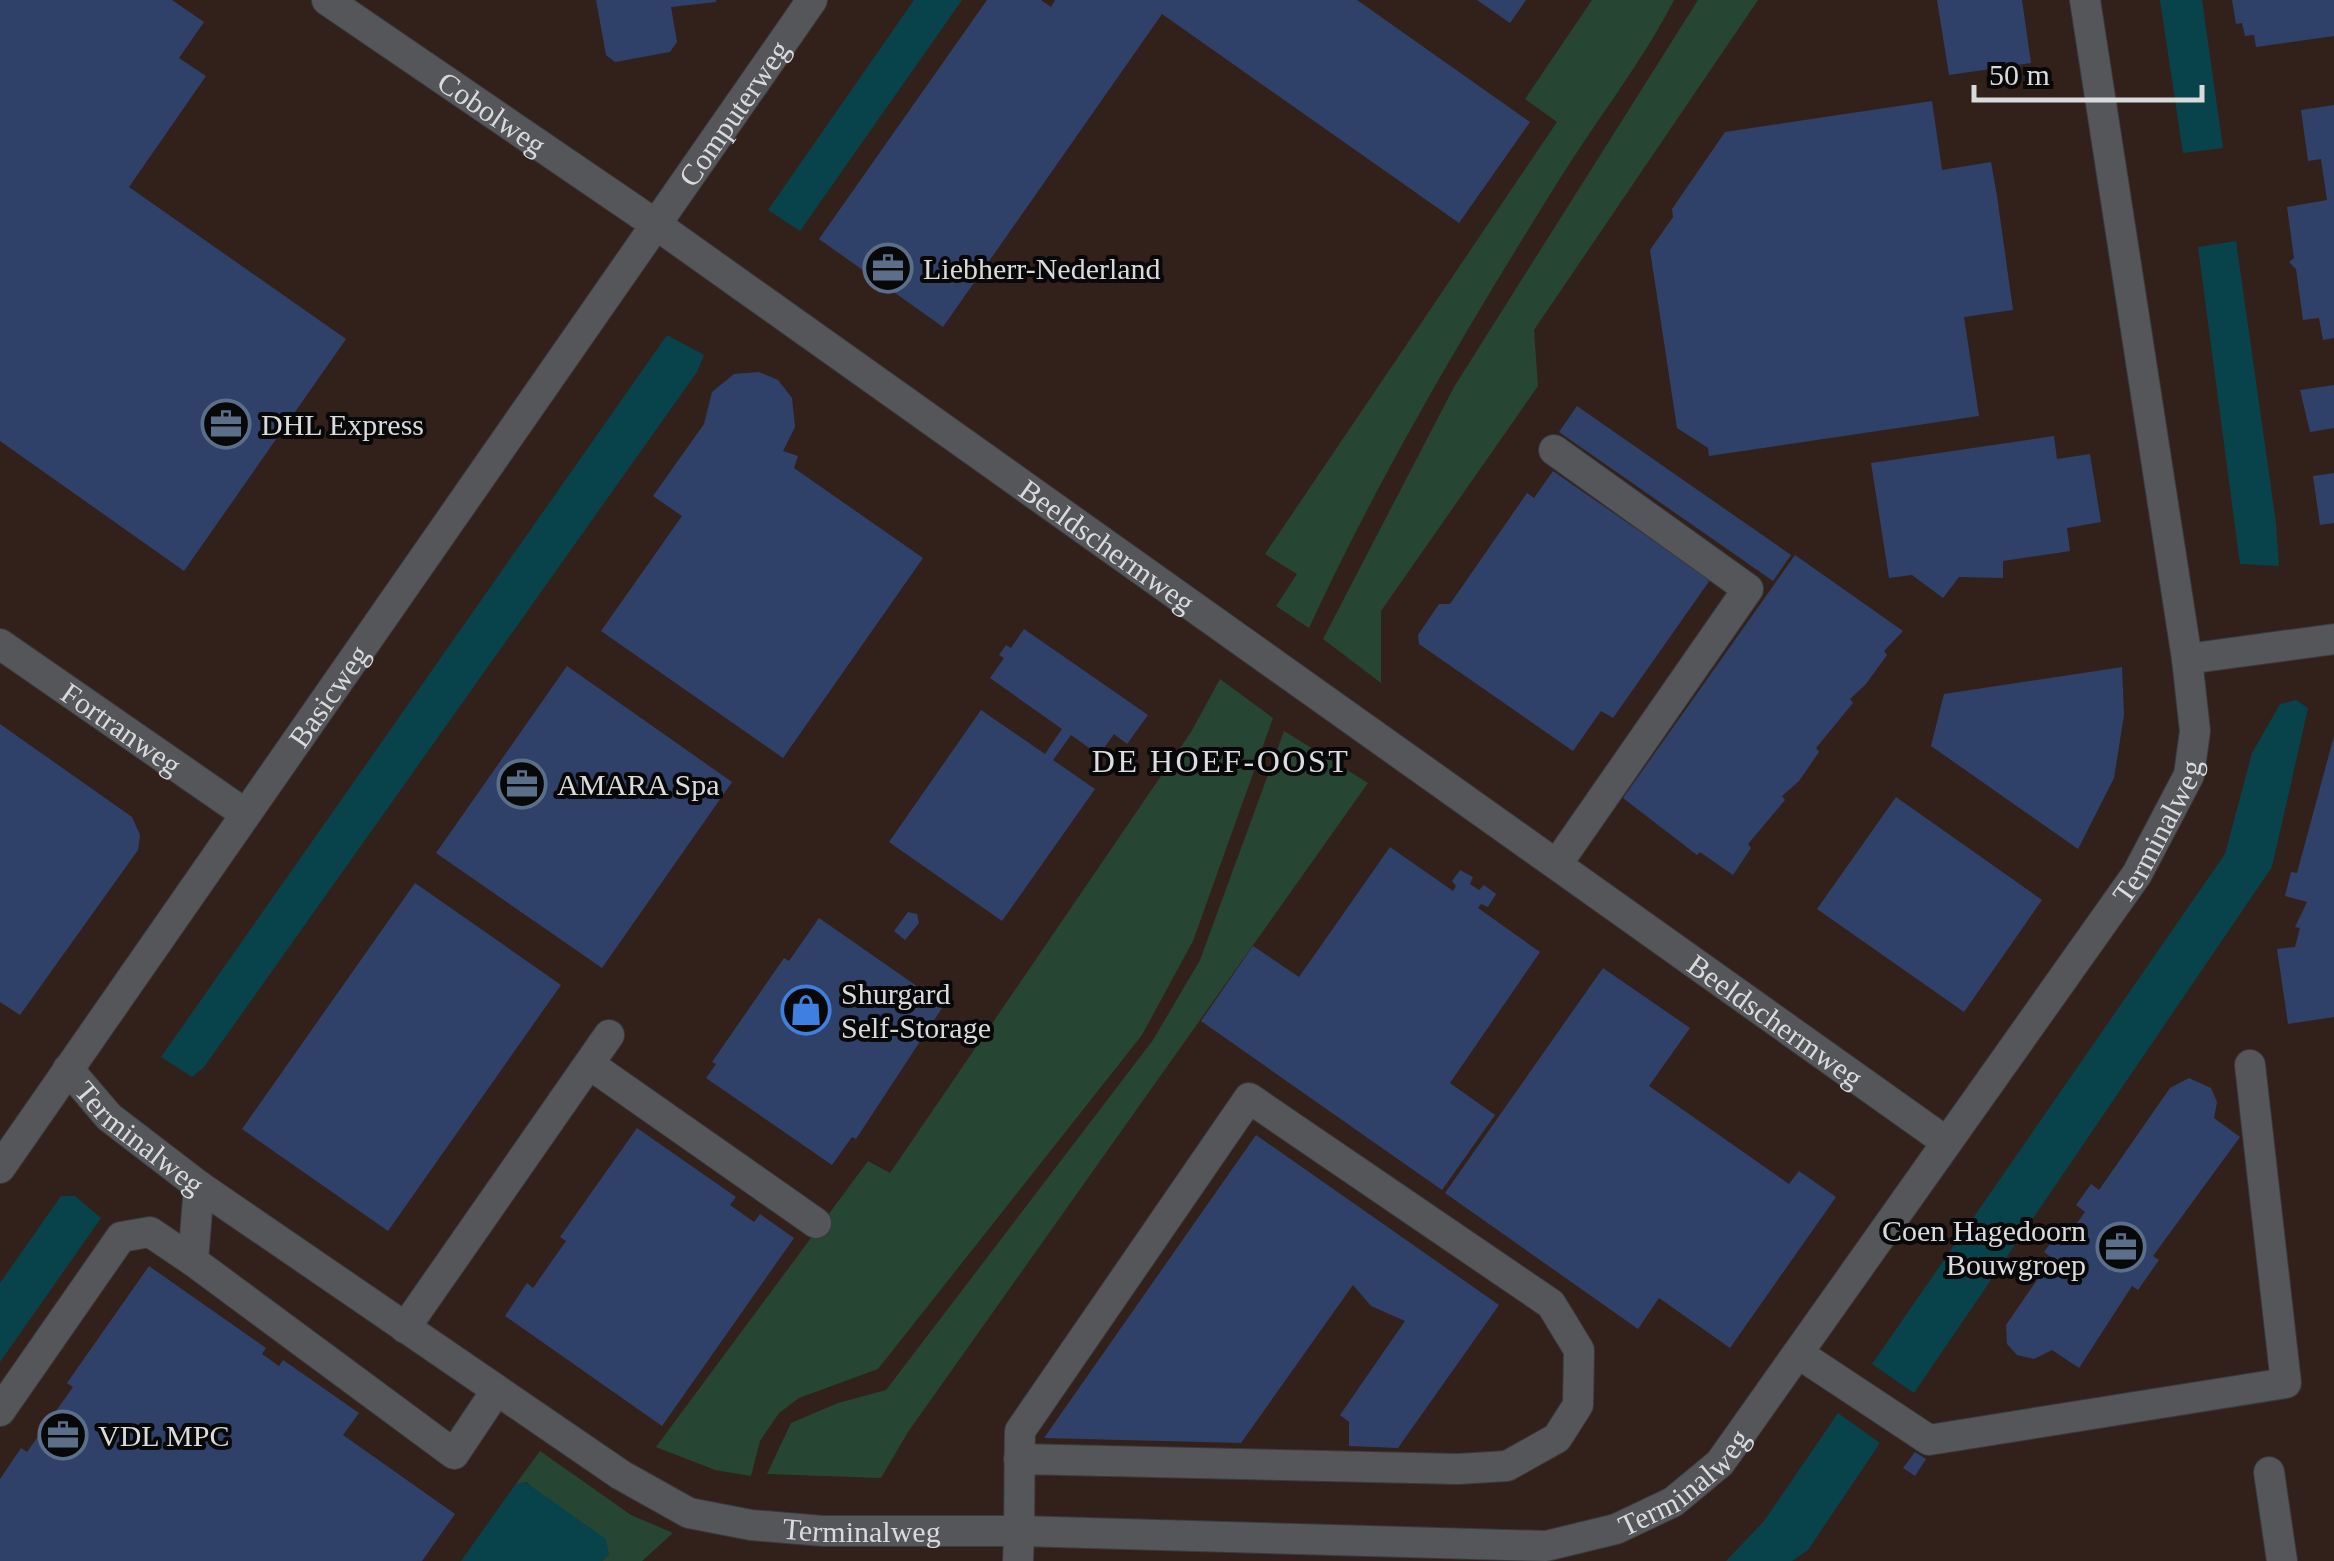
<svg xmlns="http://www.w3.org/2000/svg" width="2334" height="1561" font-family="Georgia,serif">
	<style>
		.industrial { fill: #32201a }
		.green { fill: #264633 }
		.water { fill: #08434b }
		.building { fill: #304169 }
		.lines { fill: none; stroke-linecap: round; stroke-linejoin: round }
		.minor-casing { stroke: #393a3d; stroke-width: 32 }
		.minor { stroke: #54565a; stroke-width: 30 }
		.labels { text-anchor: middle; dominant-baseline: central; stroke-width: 8; stroke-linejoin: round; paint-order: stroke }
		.street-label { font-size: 30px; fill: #d9dadc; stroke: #080809 }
		.poi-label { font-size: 30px; fill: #d9dadc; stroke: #080809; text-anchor: start }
		.neighbourhood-label { font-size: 32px; letter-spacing: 2.5px; fill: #dbdde1; stroke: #080809 }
	</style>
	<rect width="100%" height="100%" fill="#1d1e21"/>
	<rect class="industrial" x="0" y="0" width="2334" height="1561"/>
	<g class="green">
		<path d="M1592 0H1674C1641 64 1597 119 1559 180 1468 326 1381 472 1309 628L1276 606 1297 574 1265 554 1557 122 1525 99Z"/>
		<polygon points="1698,0 1758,0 1534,330 1538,386 1381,611 1381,683 1323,639 1454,387"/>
		<polygon points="1220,679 1273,718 1193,941 1142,1035 878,1369 799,1398 779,1413 760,1441 751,1476 715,1470 656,1447 868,1161 890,1173 1191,732"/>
		<polygon points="1284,731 1368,783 908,1432 881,1478 767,1474 791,1423 838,1403 886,1390 1153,1040 1200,960"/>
		<polygon points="540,1451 631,1515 673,1533 642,1561 602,1561 609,1555 526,1482 515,1485"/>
	</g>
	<g class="water">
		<polygon points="914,0 962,0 800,231 768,210"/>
		<polygon points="2160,0 2202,0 2223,148 2183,153"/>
		<polygon points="2236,241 2276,523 2279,566 2240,564 2198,247"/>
		<polygon points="667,335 704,355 697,372 204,1067 192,1077 161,1057"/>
		<polygon points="2296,700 2308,708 2272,867 1914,1393 1872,1364 2225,854 2252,753 2280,704"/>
		<polygon points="61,1196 75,1196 101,1218 0,1362 0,1283"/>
		<polygon points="1838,1413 1880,1443 1808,1550 1792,1561 1726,1561 1764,1521"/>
		<polygon points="525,1482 606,1539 609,1555 602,1561 461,1561 515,1485"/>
	</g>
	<g class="building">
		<polygon points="0,0 172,0 204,22 179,58 206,76 129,187 346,339 184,571 0,441"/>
		<polygon points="596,0 716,0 716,2 671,7 677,42 670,52 615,62 606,55"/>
		<polygon points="987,0 1041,0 1051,7 1055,0 1357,0 1530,122 1459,223 1162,14 943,327 819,239"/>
		<polygon points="1477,0 1526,0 1510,23"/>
		<polygon points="1937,0 2022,0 2031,63 1949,75"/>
		<polygon points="2232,0 2334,0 2334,36 2256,47 2254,35 2245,36 2242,23 2236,24"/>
		<polygon points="1932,101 1942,170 1991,162 1997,196 2013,310 1964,317 1979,416 1709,456 1708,448 1677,428 1650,250 1673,217 1672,209 1725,132"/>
		<polygon points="2334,105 2334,338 2323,340 2319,318 2303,320 2296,269 2289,262 2294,258 2287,207 2327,200 2321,159 2308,161 2301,110"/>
		<polygon points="759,372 778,380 792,398 795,427 783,451 798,456 794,468 923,558 783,758 601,631 682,516 653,496 704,424 712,392 734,374"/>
		<polygon points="2334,385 2334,428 2310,432 2300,390"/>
		<polygon points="1577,406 1791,555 1773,581 1559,432"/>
		<polygon points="2054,436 2057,459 2090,454 2101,522 2067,528 2070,551 2003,561 2003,578 1959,577 1943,598 1912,575 1889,578 1871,463"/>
		<polygon points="1553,471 1710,580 1613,718 1601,711 1573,751 1419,644 1418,635 1439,604 1450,604 1527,493 1534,498"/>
		<polygon points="2334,473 2334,523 2320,525 2313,476"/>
		<polygon points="1795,555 1903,631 1884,651 1887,655 1866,684 1850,699 1853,703 1816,748 1819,752 1799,781 1782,796 1785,800 1748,844 1751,848 1733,875 1700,852 1697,855 1623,798"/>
		<polygon points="1024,629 1148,715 1127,744 1114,734 1099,755 1071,735 1053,760 1095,789 1002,921 889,842 981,710 1045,754 1062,729 990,678 1004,658 999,655 1006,645 1011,648"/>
		<polygon points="567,666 732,782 602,968 436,853"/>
		<polygon points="2122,667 2124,715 2114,778 2078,849 1931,746 1944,694"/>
		<polygon points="0,724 132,817 140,835 138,850 20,1015 0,1002"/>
		<polygon points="2334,736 2334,1017 2288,1024 2277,949 2295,947 2300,928 2295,927 2307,902 2285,896 2291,872 2297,873"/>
		<polygon points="1896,797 2042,900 1964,1012 1817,909"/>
		<polygon points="1390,847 1453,891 1456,886 1452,881 1460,870 1473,877 1470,884 1479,890 1484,885 1496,894 1488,907 1481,904 1478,908 1540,952 1450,1083 1495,1115 1442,1190 1201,1021 1253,946 1299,977"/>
		<polygon points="415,883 561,985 388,1231 242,1129"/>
		<polygon points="908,912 917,914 919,923 905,940 894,931"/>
		<polygon points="819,918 944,1005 856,1139 852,1137 832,1165 706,1078 716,1064 712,1062 784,958 789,961"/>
		<polygon points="1603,968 1690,1028 1649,1086 1789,1184 1799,1171 1836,1197 1730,1348 1659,1298 1638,1329 1445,1193"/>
		<polygon points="2189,1078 2211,1088 2217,1102 2214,1118 2240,1137 2153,1256 2159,1260 2138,1290 2132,1286 2079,1368 2052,1350 2034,1359 2017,1355 2007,1344 2006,1325 2052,1258 2044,1252 2059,1231 2067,1237 2085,1212 2076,1205 2091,1184 2099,1190 2170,1088"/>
		<polygon points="637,1128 736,1197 730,1205 754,1222 760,1214 794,1238 662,1426 505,1316 527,1283 533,1288 566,1241 560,1237"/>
		<polygon points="1256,1135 1499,1305 1398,1448 1349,1446 1349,1422 1340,1415 1405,1321 1371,1306 1353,1285 1241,1443 1044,1438"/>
		<polygon points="149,1266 266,1348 262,1354 279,1366 283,1360 359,1413 343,1435 455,1514 422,1561 0,1561 0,1479 21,1448 27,1452 73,1387 67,1383"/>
		<polygon points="1915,1452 1926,1459 1915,1476 1903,1468"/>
	</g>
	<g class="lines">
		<g class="minor-casing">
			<g id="minor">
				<path id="s1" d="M327 0 658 226 1945 1141"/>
				<polyline points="1554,450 1748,589 1557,864"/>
				<path id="s2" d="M0 644 244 813"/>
				<polyline points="2187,659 2334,639"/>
				<polyline points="589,1064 816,1223"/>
				<path id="s3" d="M68 1069 109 1117 199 1186 621 1475 689 1513 751 1525 823 1531H1019L1546 1546 1616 1529 1673 1502 1720 1463 2137 874 2189 775 2195 731 2187 659 2085 0"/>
				<path id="s4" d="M0 1168 812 0"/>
				<polyline points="199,1186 193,1261 454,1454 496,1391"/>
				<polyline points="405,1328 609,1035"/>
				<polyline points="1799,1354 1929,1440 2286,1383 2250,1065"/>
				<polyline points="0,1411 121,1237 150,1232 193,1261"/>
				<polyline points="2269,1472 2282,1561"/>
				<path d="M1018 1561C1020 1518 1019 1475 1020 1431L1249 1098 1551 1304 1579 1350 1578 1405 1557 1438 1507 1466 1458 1469 1019 1459"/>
			</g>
		</g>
		<use href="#minor" class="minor"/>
	</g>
	<defs>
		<g id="office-ring" transform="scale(2.5)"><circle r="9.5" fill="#080809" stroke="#5c6f8a" stroke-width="1.5"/><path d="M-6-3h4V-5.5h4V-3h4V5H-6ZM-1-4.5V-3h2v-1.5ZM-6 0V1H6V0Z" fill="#5c6f8a"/></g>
		<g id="shop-ring" transform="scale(2.5)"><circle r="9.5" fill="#080809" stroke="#3f7fe0" stroke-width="1.5"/><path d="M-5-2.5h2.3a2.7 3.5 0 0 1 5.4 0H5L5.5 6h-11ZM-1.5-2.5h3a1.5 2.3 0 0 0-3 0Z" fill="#3f7fe0"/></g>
	</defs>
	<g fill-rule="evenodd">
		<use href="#office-ring" x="888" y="268"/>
		<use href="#office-ring" x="226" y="424"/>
		<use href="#office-ring" x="522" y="784"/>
		<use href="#shop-ring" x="806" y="1010"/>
		<use href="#office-ring" x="2121" y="1247"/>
		<use href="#office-ring" x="63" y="1435"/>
	</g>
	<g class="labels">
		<g class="street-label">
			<text stroke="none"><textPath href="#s1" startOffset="200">Cobolweg</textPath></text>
			<text stroke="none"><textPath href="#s4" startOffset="1285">Computerweg</textPath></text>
			<text stroke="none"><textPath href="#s1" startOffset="952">Beeldschermweg</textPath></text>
			<text stroke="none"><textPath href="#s4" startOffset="575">Basicweg</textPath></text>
			<text stroke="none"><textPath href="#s2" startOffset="148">Fortranweg</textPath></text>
			<text stroke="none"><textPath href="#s3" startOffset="2590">Terminalweg</textPath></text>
			<text stroke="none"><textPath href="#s1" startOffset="1772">Beeldschermweg</textPath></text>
			<text stroke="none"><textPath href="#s3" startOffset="100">Terminalweg</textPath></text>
			<text stroke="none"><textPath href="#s3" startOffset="1780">Terminalweg</textPath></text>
			<text stroke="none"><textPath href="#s3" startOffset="940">Terminalweg</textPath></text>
		</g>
		<g class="poi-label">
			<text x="923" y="268">Liebherr-Nederland</text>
			<text x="261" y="424">DHL Express</text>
			<text x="557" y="784">AMARA Spa</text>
			<text x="841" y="993">Shurgard<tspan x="841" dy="34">Self-Storage</tspan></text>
			<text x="2086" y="1230" text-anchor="end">Coen Hagedoorn<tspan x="2086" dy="34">Bouwgroep</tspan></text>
			<text x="98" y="1435">VDL MPC</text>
		</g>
		<g class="neighbourhood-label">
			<text x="1221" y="761">DE HOEF-OOST</text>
		</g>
	</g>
	<path d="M1974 85v15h228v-15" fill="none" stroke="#d9dadc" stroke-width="5"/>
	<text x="1989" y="85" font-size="30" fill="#d9dadc" stroke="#080809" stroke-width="8" paint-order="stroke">50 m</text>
</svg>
